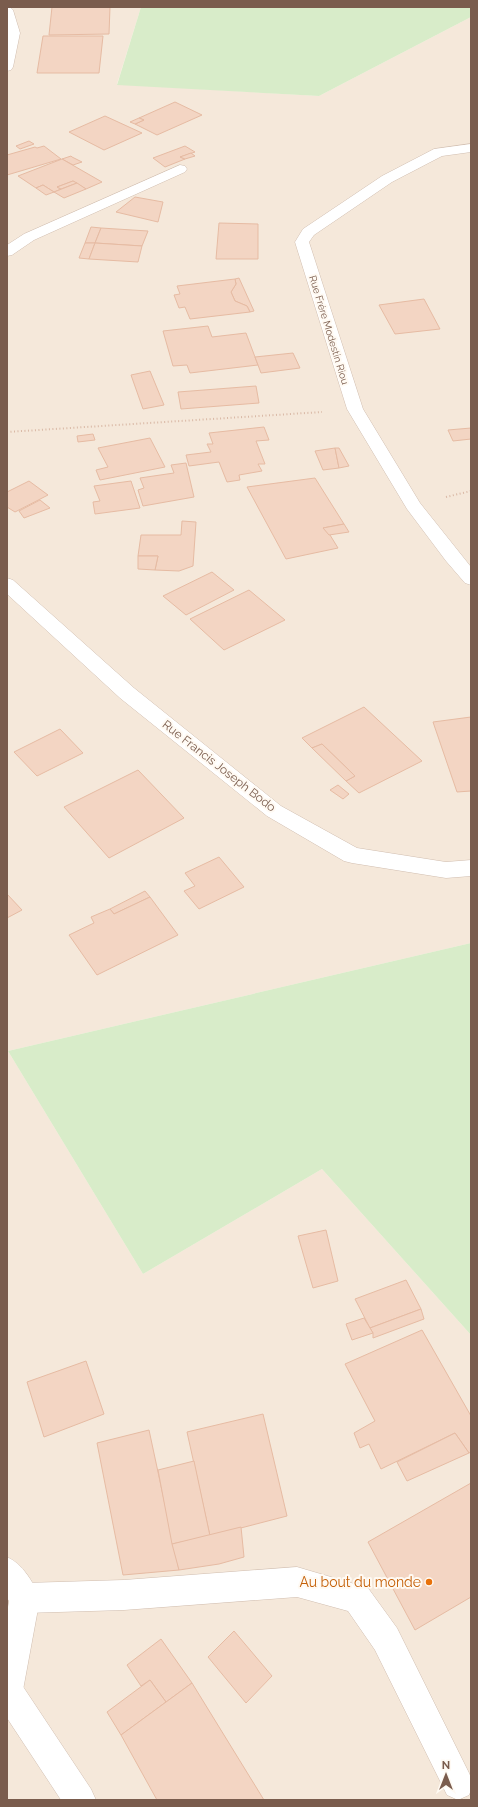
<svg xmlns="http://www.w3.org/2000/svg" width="478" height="1807" font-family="Raleway,sans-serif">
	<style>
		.residential { fill: #f5e8da }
		.green { fill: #d8ecc9 }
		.building { fill: #f3d5c3; stroke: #e6bba3 }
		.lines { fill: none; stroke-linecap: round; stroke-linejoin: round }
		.service-casing { stroke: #d1beb0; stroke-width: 1 }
		.minor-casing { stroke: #d1beb0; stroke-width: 1 }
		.path { stroke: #d9b8a5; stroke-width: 2; stroke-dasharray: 1 2.5; stroke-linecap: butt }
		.service { fill: #fff; fill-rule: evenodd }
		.minor { fill: #fff; fill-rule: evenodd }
		.food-dot { fill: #e8710a; stroke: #fffaf3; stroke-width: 1.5 }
		.labels { text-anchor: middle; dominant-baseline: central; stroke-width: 4; stroke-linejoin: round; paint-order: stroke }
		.far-street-label { font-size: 10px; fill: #7a5c4d; stroke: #fffaf3 }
		.street-label { font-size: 12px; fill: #7a5c4d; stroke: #fffaf3 }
		.near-food-label { font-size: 14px; fill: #c56008; stroke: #fffaf3; text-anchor: end }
	</style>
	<rect width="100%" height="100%" fill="#fdf6ec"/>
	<polygon class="residential" points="7,7 141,7 117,84 319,96 471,17 471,943 8,1051 143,1274 322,1169 471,1335 471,1800 7,1800"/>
	<g class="green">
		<polygon points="141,7 471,7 471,17 319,96 117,85"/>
		<polygon points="471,943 471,1335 322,1169 143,1274 8,1051"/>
	</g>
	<g class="building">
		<polygon points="52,7 110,7 109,34 49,35"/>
		<polygon points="43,36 103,36 99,73 37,73"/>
		<polygon points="175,102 202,115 157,135 135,124 144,120 139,118"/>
		<polygon points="105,116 142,133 104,150 69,132"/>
		<polygon points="139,118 144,120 135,124 130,122"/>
		<polygon points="29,141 34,144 20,149 16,146"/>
		<polygon points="44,146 61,159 7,175 7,155 35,147 37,148"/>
		<polygon points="185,146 195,152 180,157 185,159 165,167 153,158"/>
		<polygon points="191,153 195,156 185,159 180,157"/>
		<polygon points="71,156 72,157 82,162 73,165 62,159"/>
		<polygon points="62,159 102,182 86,189 73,181 57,187 61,189 54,192 43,185 36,188 18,176"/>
		<polygon points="73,181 77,183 61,189 57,187"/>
		<polygon points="77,183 86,189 64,198 54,192"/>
		<polygon points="43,185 54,192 46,195 36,188"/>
		<polygon points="135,197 163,202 158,222 116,212"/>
		<polygon points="219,223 258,224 258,259 216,259"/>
		<polygon points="91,227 101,228 95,243 85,243"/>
		<polygon points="101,228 148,231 142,246 95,243"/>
		<polygon points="85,243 95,243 89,259 79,258"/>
		<polygon points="95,243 142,246 138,262 89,259"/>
		<polygon points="239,278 254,311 250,312 247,306 235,301 231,292 236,284 235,279"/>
		<polygon points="235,279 236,284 231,292 235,301 247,306 250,312 190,319 185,307 179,308 174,295 180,294 177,286"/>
		<polygon points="424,299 440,329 395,334 379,305"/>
		<polygon points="208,326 212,337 246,333 258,365 190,373 187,365 173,366 163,331"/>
		<polygon points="293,353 300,368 261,373 255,357"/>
		<polygon points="150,371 164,405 143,409 131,375"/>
		<polygon points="256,386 259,403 181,409 178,392"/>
		<polygon points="264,427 269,440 256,441 265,464 258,464 262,471 239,475 240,480 227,482 219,462 189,466 186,455 211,452 207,444 213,444 209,433"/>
		<polygon points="471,428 471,439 453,441 448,430"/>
		<polygon points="93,434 95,440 78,442 77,436"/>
		<polygon points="150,438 165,467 100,480 96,470 108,467 98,448"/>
		<polygon points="335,448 339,468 323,470 315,451"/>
		<polygon points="335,448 339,448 349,466 339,468"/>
		<polygon points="186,463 194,497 143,506 138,490 144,488 140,478 174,473 171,465"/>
		<polygon points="315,478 344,524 323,528 330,535 338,548 286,559 247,487"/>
		<polygon points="29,481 48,495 15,512 7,507 7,492"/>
		<polygon points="131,481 140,508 95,514 93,502 100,501 94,486"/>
		<polygon points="40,500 50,508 24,518 19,511"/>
		<polygon points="182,521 196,522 193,566 179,571 155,570 158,556 138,556 141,535 181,535"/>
		<polygon points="344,524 349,532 329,535 323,528"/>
		<polygon points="138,556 158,556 155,570 138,569"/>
		<polygon points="212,572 234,590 186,615 163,596"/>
		<polygon points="249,590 285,620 224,650 190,619"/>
		<polygon points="364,707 422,761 359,793 346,781 355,776 322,744 312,748 302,738"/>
		<polygon points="471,717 471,791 457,792 433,722"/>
		<polygon points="60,729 83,753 37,776 14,752"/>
		<polygon points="322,744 355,776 346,781 312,748"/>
		<polygon points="138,770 184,818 109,858 64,807"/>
		<polygon points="338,785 349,794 343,799 330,790"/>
		<polygon points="219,857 244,887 199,909 184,891 195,886 185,873"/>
		<polygon points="145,891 150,897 114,914 110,909"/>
		<polygon points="7,894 22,910 7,918"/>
		<polygon points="150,897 178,935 97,975 69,935 94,923 91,917 110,909 114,914"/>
		<polygon points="326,1230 338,1281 313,1288 298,1236"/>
		<polygon points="406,1280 421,1309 370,1328 355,1299"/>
		<polygon points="421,1309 424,1319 373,1338 373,1333 370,1328"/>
		<polygon points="364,1318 373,1333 352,1340 346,1324"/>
		<polygon points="422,1330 471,1416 471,1452 469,1453 455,1433 381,1469 369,1444 360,1448 354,1433 375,1421 345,1364"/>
		<polygon points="86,1361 104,1414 44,1437 27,1382"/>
		<polygon points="263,1414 287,1516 210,1536 187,1432"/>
		<polygon points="149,1430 179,1570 123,1575 97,1443"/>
		<polygon points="455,1433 469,1453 407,1481 397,1462"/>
		<polygon points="194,1461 210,1536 172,1544 158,1470"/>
		<polygon points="471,1483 471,1597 415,1630 368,1542"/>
		<polygon points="241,1527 244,1557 219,1564 179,1570 172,1544"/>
		<polygon points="234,1631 272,1676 246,1703 208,1657"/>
		<polygon points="161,1639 192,1683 166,1702 150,1680 141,1686 127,1665"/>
		<polygon points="150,1680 166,1702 121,1735 107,1712"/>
		<polygon points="192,1683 264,1800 157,1800 121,1735"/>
	</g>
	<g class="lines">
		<g class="service-casing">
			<g id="service">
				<path d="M297 1567 368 1588 397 1628 469 1773C472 1779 472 1789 469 1795L458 1800 447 1795 375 1650 348 1611 297 1597 124 1610 25 1613 14 1609 10 1598 14 1587 25 1583 124 1580Z"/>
				<polygon points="7,1674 18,1679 91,1789 96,1800 61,1800 7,1718"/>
			</g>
		</g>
		<g class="minor-casing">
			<g id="minor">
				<polygon points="7,7 11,8 13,10 20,33 13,67 11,70 7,71"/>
				<polygon points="471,144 471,152 442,156 392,182 314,235 309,242 363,409 420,503 471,567 471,585 465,583 446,561 407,509 347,409 295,242 303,229 382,176 434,149"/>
				<polygon points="180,165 185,166 187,169 185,172 34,240 12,255 7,256 7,245 24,234"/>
				<polygon points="7,578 13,580 134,688 281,806 357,848 446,862 471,860 471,876 446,878 352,863 344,861 267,816 120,698 7,594"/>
				<path d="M7 1557C23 1564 33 1582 40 1598L23 1690 18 1701 7 1706V1613L9 1601 7 1598Z"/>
			</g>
		</g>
		<g class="path">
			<polyline points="7,432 322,412"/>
			<polyline points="446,497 471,491"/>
		</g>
		<use href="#service" class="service"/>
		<use href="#minor" class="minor"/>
	</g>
	<circle class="food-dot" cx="429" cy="1582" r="4"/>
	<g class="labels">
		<g class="far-street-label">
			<text transform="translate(329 330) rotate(73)">Rue Frére Modestin Riou</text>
		</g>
		<g class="street-label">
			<text transform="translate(219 766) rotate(38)">Rue Francis Joseph Bodo</text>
		</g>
		<g class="near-food-label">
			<text x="421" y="1582">Au bout du monde</text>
		</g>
	</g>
	<rect width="478" height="1807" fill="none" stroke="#7a5c4d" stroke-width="16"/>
	<g transform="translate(446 1775)" stroke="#fffaf3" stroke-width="3" paint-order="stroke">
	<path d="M0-3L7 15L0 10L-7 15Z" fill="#7a5c4d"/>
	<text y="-6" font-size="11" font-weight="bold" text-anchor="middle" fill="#7a5c4d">N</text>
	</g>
</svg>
